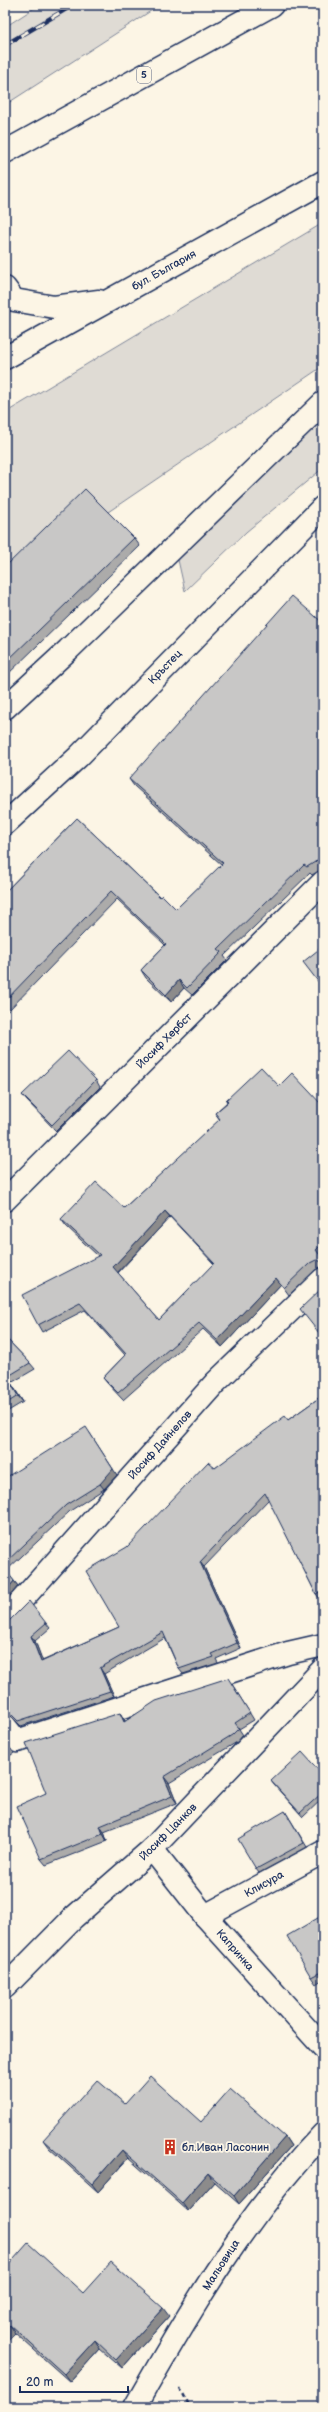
<svg xmlns="http://www.w3.org/2000/svg" width="328" height="2412" font-family="'Balsamiq Sans',sans-serif">
	<style>
		.green { fill: #dfdbd4; stroke: #7d8599 }
		.lines { fill: none; stroke-linecap: round; stroke-linejoin: round }
		.minor-casing { stroke: #1b2f5e; stroke-width: 25 }
		.trunk-casing { stroke: #1b2f5e; stroke-width: 25 }
		.path { stroke: #1b2f5e; stroke-width: 2.5; stroke-dasharray: 4 3; stroke-linecap: butt }
		.minor { stroke: #fcf5e5; stroke-width: 22 }
		.trunk { stroke: #fcf5e5; stroke-width: 22 }
		.rail-casing { stroke: #1b2f5e; stroke-width: 4.5 }
		.rail { stroke: #fcf5e5; stroke-width: 3; stroke-dasharray: 9; stroke-linecap: butt }
		.wall { fill: #acabaa; stroke: #1b2f5e; fill-rule: evenodd }
		.shaded-wall { fill: #8c8b8b; stroke: #1b2f5e }
		.building { fill: #c8c7c6; stroke: #1b2f5e; fill-rule: evenodd }
		.labels { text-anchor: middle; dominant-baseline: central; stroke-width: 3.5; stroke-linejoin: round; paint-order: stroke }
		.shield { fill: #fcf5e5; stroke: #5e6a86; stroke-width: 1 }
		.shield-label { font-size: 10px; font-weight: bold; fill: #1b2f5e }
		.street-label { font-size: 11px; fill: #1b2f5e; stroke: #fcf5e5 }
		.poi-label { font-size: 11px; fill: #1b2f5e; stroke: #fcf5e5; text-anchor: start }
	</style>
	<rect width="100%" height="100%" fill="#fcf5e5"/>
	<filter id="ink" filterUnits="userSpaceOnUse"><feTurbulence type="fractalNoise" baseFrequency=".025" numOctaves="2"/><feDisplacementMap in="SourceGraphic" scale="8" xChannelSelector="R" yChannelSelector="G"/><feConvolveMatrix kernelMatrix="1 2 1 2 8 2 1 2 1" color-interpolation-filters="sRGB"/></filter>
	<g filter="url(#ink)">
		<g class="green">
			<polygon points="39,5 160,5 5,105 5,27"/>
			<polygon points="323,223 323,366 5,582 5,413"/>
			<polygon points="323,413 323,468 246,532 185,591 176,551"/>
		</g>
		<g class="lines">
			<g class="minor-casing">
				<g id="minor">
					<polyline points="5,708 68,650 323,403"/>
					<polyline points="5,824 78,757 323,507"/>
					<polyline points="5,1200 323,882"/>
					<polyline points="5,1619 215,1383 323,1279"/>
					<polyline points="5,1726 17,1741 288,1653 323,1645"/>
					<polyline points="152,1849 205,1916 323,2047"/>
					<polyline points="205,1916 323,1852"/>
					<polyline points="5,1987 73,1918 152,1849 323,1669"/>
					<path d="M135 2407C190 2310 246 2215 323 2134"/>
				</g>
			</g>
			<g class="trunk-casing">
				<g id="trunk">
					<polyline points="5,152 272,5"/>
					<polyline points="5,288 14,300 54,307 99,301"/>
					<polyline points="5,358 323,182"/>
				</g>
			</g>
			<polyline class="path" points="180,2388 190,2407"/>
			<use href="#minor" class="minor"/>
			<use href="#trunk" class="trunk"/>
			<g class="rail-casing">
				<polyline id="rail" points="5,45 73,5"/>
			</g>
			<use href="#rail" class="rail"/>
		</g>
		<g class="wall">
			<polygon points="134,538 140,546 5,677 5,567"/>
			<polygon points="323,623 323,867 320,870 312,875 310,873 224,956 227,960 192,995 184,988 171,1002 146,978 141,970 165,945 117,899 5,1014 5,892 77,818 160,897 176,909 222,865 134,786 129,779"/>
			<polygon points="96,1080 100,1087 56,1131 27,1101 22,1095"/>
			<path d="M279 1086 323 1106V1253L320 1256 323 1259V1267H320L315 1270 289 1295 281 1284 222 1347 203 1329 123 1400 108 1384 103 1378 125 1355 85 1310 42 1332 38 1325 98 1256 66 1226 61 1219 124 1208 220 1120 215 1113 227 1102 226 1100ZM170 1217 214 1264 159 1320 118 1273Z"/>
			<polygon points="5,1337 30,1363 35,1369 11,1383 23,1402 5,1413"/>
			<polygon points="323,1395 323,1598 320,1599 316,1594 269,1499 204,1567 241,1648 216,1659 218,1663 183,1674 179,1669 165,1638 104,1674 114,1696 21,1726 10,1715 5,1715 5,1625 46,1623 50,1628 35,1641 42,1661 119,1627 127,1547 215,1468 288,1420"/>
			<polygon points="117,1475 104,1489 70,1511 6,1571 18,1586 5,1602 5,1478"/>
			<polygon points="232,1684 254,1720 239,1729 243,1735 237,1742 169,1783 177,1803 104,1832 107,1841 46,1865 41,1859 46,1793 120,1713 125,1721"/>
			<polygon points="5,1744 10,1748 14,1753 5,1759"/>
			<polygon points="323,1775 323,1798 303,1817 274,1785 271,1781"/>
			<polygon points="285,1811 307,1847 259,1873 256,1869"/>
			<polygon points="323,1915 323,1979 316,1984 311,1977"/>
			<polygon points="5,1955 10,1962 5,1967"/>
			<polygon points="125,2104 201,2122 285,2137 291,2146 239,2204 214,2182 188,2211 128,2158 98,2192 49,2148 43,2140"/>
			<polygon points="5,2268 83,2293 169,2316 122,2368 100,2349 70,2382 15,2333 5,2344"/>
		</g>
		<g class="shaded-wall">
			<polygon points="179,980 184,988 171,1002 166,995"/>
			<polygon points="165,1211 170,1217 117,1273 113,1267"/>
			<polygon points="276,1278 281,1284 222,1347 217,1340"/>
			<polygon points="7,1377 11,1383 23,1402 18,1396"/>
			<polygon points="89,1432 117,1475 104,1489 100,1484"/>
			<polygon points="200,1562 204,1567 241,1648 237,1643"/>
			<polygon points="14,1581 18,1586 5,1602 5,1592"/>
			<polygon points="31,1636 35,1641 45,1667 41,1662"/>
			<polygon points="100,1668 104,1674 114,1696 110,1691"/>
			<polygon points="120,1713 124,1719 128,1728 124,1722"/>
			<polygon points="164,1777 169,1783 177,1803 172,1796"/>
			<polygon points="100,1826 104,1832 107,1841 103,1834"/>
			<polygon points="285,2137 291,2146 239,2204 234,2196"/>
			<polygon points="122,2150 128,2158 98,2192 92,2184"/>
			<polygon points="208,2173 214,2182 188,2211 182,2203"/>
			<polygon points="163,2308 169,2316 122,2368 116,2360"/>
			<polygon points="10,2325 15,2333 5,2344 5,2330"/>
			<polygon points="95,2340 100,2349 70,2382 64,2374"/>
		</g>
		<g class="building">
			<polygon points="85,489 134,538 5,663 5,567"/>
			<polygon points="292,596 323,623 323,824 322,825 323,825 323,854 315,862 307,867 304,865 218,949 222,952 187,988 179,980 166,995 141,970 166,944 111,891 5,1001 5,892 77,818 160,897 162,895 176,909 223,863 129,779"/>
			<polygon points="323,946 323,988 303,962"/>
			<polygon points="68,1051 96,1080 52,1125 22,1095"/>
			<path d="M261 1067 279 1086 292 1073 323 1106V1243L316 1250 323 1259V1262L316 1260 310 1263 284 1288 276 1278 217 1340 199 1323 118 1393 103 1378 126 1354 80 1303 38 1325 22 1295 100 1255 61 1219 96 1182 124 1208 220 1119 215 1113 228 1102 226 1100ZM165 1211 214 1263 159 1320 113 1267Z"/>
			<polygon points="323,1287 323,1338 300,1309"/>
			<polygon points="5,1337 30,1363 7,1377 18,1396 5,1404"/>
			<polygon points="323,1395 323,1590 316,1594 265,1493 200,1562 237,1643 212,1654 214,1657 179,1669 163,1632 100,1668 110,1691 18,1721 6,1709 5,1709 5,1625 29,1601 46,1623 31,1636 41,1662 119,1627 86,1571 127,1547 208,1462 215,1468 285,1416 288,1420"/>
			<polygon points="86,1427 113,1469 100,1484 66,1505 5,1563 5,1478"/>
			<polygon points="5,1569 14,1581 5,1592"/>
			<polygon points="228,1678 250,1713 235,1723 239,1728 232,1735 164,1777 172,1796 100,1826 103,1834 41,1859 17,1806 46,1793 26,1743 120,1713 124,1722 156,1701"/>
			<polygon points="5,1744 10,1748 5,1751"/>
			<polygon points="302,1752 323,1775 323,1792 300,1813 271,1781"/>
			<polygon points="285,1811 304,1843 256,1869 238,1839"/>
			<polygon points="323,1915 323,1971 311,1977 287,1936"/>
			<polygon points="150,2076 201,2122 230,2089 285,2137 234,2196 208,2173 182,2203 122,2150 92,2184 43,2140 97,2080 125,2104"/>
			<polygon points="28,2243 83,2293 111,2262 163,2308 116,2360 95,2340 64,2374 10,2325 5,2330 5,2268 6,2268"/>
		</g>
	</g>
	<defs>
		<g id="building-bare" transform="scale(1.2)"><path d="M-4-6H4V6H1V3H-1V6H-4ZM-2.5-4.3h1.7v1.8h-1.7ZM.8-4.3h1.7v1.8H.8ZM-2.5-1h1.7V.8h-1.7ZM.8-1h1.7V.8H.8Z" fill="#c8321e" stroke="#fcf5e5" stroke-width="2.5" paint-order="stroke"/></g>
	</defs>
	<g fill-rule="evenodd">
		<use href="#building-bare" x="170" y="2147"/>
	</g>
	<g class="labels">
		<rect class="shield" x="137" y="67" width="14" height="16" rx="3"/>
		<g class="shield-label">
			<text x="144" y="75">5</text>
		</g>
		<g class="street-label">
			<text transform="translate(164 270) rotate(-29)">бул. България</text>
			<text transform="translate(165 667) rotate(-46)">Кръстец</text>
			<text transform="translate(164 1041) rotate(-45)">Йосиф Хербст</text>
			<text transform="translate(160 1445) rotate(-48)">Йосиф Дайнелов</text>
			<text transform="translate(168 1832) rotate(-45)">Йосиф Цанков</text>
			<text transform="translate(264 1884) rotate(-29)">Клисура</text>
			<text transform="translate(235 1950) rotate(49)">Капринка</text>
			<text transform="translate(221 2265) rotate(-57)">Мальовица</text>
		</g>
		<g class="poi-label">
			<text x="182" y="2147">бл.Иван Ласонин</text>
		</g>
	</g>
	<rect width="328" height="2412" fill="none" stroke="#fcf5e5" stroke-width="20"/>
	<rect x="10" y="10" width="308" height="2392" fill="none" stroke="#1b2f5e" stroke-width="1.5" filter="url(#ink)"/>
	<path d="M20 2386v6h108v-6" fill="none" stroke="#1b2f5e" stroke-width="2"/>
	<text x="26" y="2386" font-size="12" fill="#1b2f5e" stroke="#fcf5e5" stroke-width="3" paint-order="stroke">20 m</text>
</svg>
